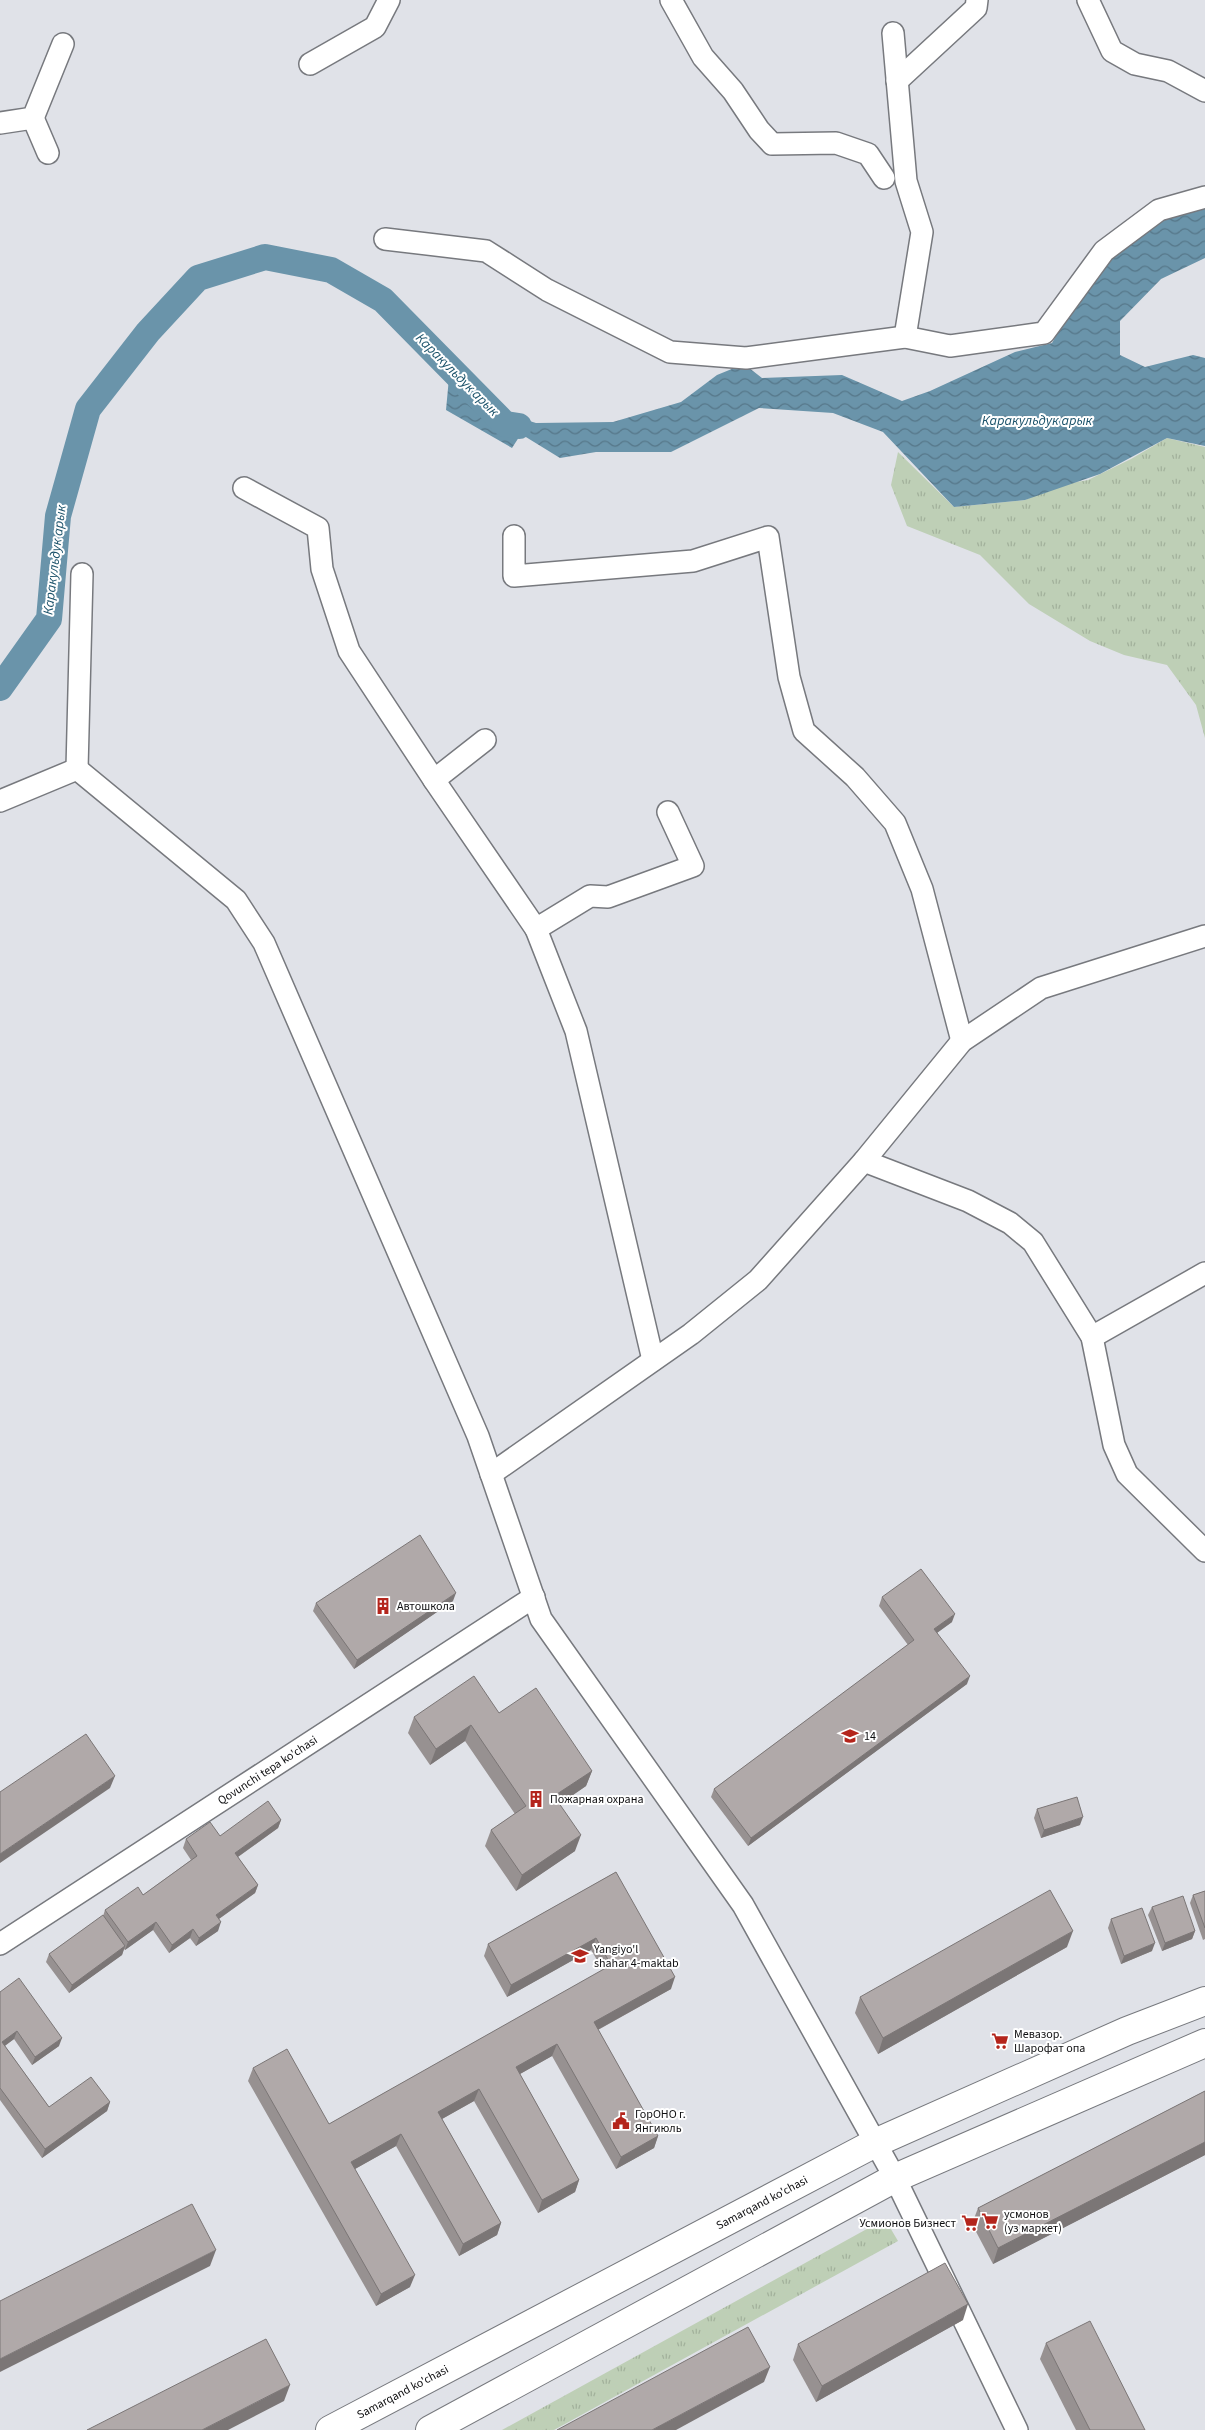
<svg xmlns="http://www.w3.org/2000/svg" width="1205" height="2430" font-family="'Source Sans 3',sans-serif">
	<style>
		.grass { fill: url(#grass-tufts) }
		.water { fill: url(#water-waves) }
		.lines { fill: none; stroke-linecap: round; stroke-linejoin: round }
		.canal { stroke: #6a94aa; stroke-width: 26 }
		.minor-casing { stroke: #77797e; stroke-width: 24 }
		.secondary-casing { stroke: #77797e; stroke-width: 30 }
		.minor { stroke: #fff; stroke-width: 21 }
		.secondary { stroke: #fff; stroke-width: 28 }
		.wall { fill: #979191 }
		.shaded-wall { fill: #7b7676 }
		.building { fill: #b0a9a9; stroke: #7b7676 }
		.labels { text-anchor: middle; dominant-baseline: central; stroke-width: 4; stroke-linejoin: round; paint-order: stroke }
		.poi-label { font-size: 12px; fill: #0f0f11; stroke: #fff; text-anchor: start }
		.street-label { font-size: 12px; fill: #0f0f11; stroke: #fff }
		.water-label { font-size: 14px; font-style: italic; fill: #1c536b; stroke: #fff }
	</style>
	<defs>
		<pattern id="grass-tufts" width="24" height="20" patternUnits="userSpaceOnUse" patternTransform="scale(1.25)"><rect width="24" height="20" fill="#becfb6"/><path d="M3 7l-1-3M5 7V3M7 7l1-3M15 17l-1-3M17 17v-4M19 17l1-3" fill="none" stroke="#a2b19b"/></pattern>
		<pattern id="water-waves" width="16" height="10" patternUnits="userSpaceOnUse" patternTransform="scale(1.25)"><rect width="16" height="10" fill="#6a94aa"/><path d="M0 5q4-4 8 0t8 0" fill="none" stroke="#567789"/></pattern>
	</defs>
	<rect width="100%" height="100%" fill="#e0e2e8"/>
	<g class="grass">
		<polygon points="1167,438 1205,447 1205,738 1196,705 1167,665 1124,655 1090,641 1029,604 980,555 907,526 891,485 898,452 954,507 1025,500 1055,486 1088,480 1131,459"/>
		<polygon points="885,2219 898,2241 554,2430 502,2430"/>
	</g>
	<polygon class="water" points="1205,206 1205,258 1161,279 1120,321 1120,355 1145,367 1193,355 1205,358 1205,446 1167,438 1100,474 1025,500 954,507 883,432 833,413 759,408 671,452 596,452 560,458 521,434 512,448 446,410 450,367 486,408 536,423 613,422 681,402 717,375 744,364 762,378 842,375 902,401 930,391 1015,352 1052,343 1077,298 1118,243 1181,208"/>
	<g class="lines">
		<polyline class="canal" points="0,688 49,619 58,516 88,409 148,332 198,278 265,257 331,270 383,300 505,424 519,426"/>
		<g class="minor-casing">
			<g id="minor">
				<polyline points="671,0 703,57 733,91 759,130 772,144 836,143 868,154 884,178"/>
				<polyline points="1088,0 1112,51 1135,64 1168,71 1205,91"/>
				<polyline points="893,33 906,181 922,232 905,337"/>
				<polyline points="310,64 375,27 389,0"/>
				<polyline points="897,81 976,8 977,0"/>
				<polyline points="33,118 48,153"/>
				<polyline points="0,123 33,118 63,44"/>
				<polyline points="385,239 486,251 547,290 670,352 746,358 905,337 950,346 1044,333 1104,251 1159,210 1205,197"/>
				<polyline points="244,488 318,528 322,569 349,651 434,780 485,740"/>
				<polyline points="514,536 514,576 693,561 768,537 789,677 804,731 855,777 895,823 922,889 962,1041"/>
				<polyline points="77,769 236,900 264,943 478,1436 541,1619 743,1905 895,2178 1017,2430"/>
				<polyline points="77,769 82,574"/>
				<polyline points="434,780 536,929 590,896 608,897 693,866 668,812"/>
				<polyline points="0,801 77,769"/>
				<polyline points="536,929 576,1031 653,1360"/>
				<polyline points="864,1161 968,1201 1010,1223 1033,1242 1092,1337 1114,1445 1127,1474 1205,1551"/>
				<polyline points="1092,1337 1205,1273"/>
				<polyline points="491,1474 691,1334 758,1280 864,1161 962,1041 1041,988 1205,936"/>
				<path id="s1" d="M0 1944 534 1597"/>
			</g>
		</g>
		<g class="secondary-casing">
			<g id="secondary">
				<path id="s2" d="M330 2430 875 2143 1127 2031 1205 2001"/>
				<polyline points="430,2430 895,2178 1205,2043"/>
			</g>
		</g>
		<use href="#minor" class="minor"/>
		<use href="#secondary" class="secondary"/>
	</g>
	<g class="wall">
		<polygon points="882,1597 952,1622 937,1633 967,1684 748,1846 711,1797 714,1789 908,1645 879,1606"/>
		<polygon points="453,1601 354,1669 313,1611 316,1603"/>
		<polygon points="499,1713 592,1771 586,1786 560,1804 575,1851 516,1891 485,1846 491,1830 515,1814 465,1741 430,1765 408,1733 414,1717"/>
		<polygon points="1037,1809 1080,1825 1041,1838 1034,1818"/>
		<polygon points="281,1820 278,1828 238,1857 258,1885 255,1893 219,1919 218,1931 196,1946 190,1938 169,1953 153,1930 125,1950 124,1949 122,1955 69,1993 46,1962 49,1954 103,1916 105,1910 143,1895 191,1860 183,1848 186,1839 220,1836"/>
		<polygon points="616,1872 671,1989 598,2030 658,2136 654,2148 616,2169 552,2056 520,2074 579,2180 575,2192 538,2213 474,2101 442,2119 501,2223 497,2235 459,2256 396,2146 355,2169 410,2287 376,2306 248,2081 253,2068 329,2124 603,1970 591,1950 507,1997 484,1956 488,1944"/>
		<polygon points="1205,1891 1205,1939 1203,1940 1190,1903 1193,1895"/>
		<polygon points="1152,1907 1195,1931 1192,1939 1162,1951 1148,1915"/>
		<polygon points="1111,1919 1152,1951 1121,1964 1108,1928"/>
		<polygon points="1067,1947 878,2054 855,2013 860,1997"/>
		<polygon points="0,1992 59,2046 32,2065 14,2039 5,2046 49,2107 110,2102 107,2111 42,2158 0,2100"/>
		<polygon points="1205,2091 1205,2155 993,2264 972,2224 978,2208"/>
		<polygon points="963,2320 816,2402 793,2360 798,2344"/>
		<polygon points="1046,2343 1145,2430 1076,2430 1040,2359"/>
	</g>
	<g class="shaded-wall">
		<polygon points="456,1593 453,1601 354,1669 357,1660"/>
		<polygon points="955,1614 952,1622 931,1637 934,1629"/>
		<polygon points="970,1676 967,1684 748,1846 751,1838"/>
		<polygon points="471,1725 465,1741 430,1765 436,1749"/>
		<polygon points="592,1771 586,1786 548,1812 554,1796"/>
		<polygon points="115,1776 110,1788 0,1863 0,1854"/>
		<polygon points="1083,1817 1080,1825 1041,1838 1044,1830"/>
		<polygon points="281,1820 278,1828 232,1861 235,1853"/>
		<polygon points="581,1835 575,1851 516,1891 522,1875"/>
		<polygon points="258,1885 255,1893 213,1923 216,1915"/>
		<polygon points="156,1922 153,1930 125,1950 128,1942"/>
		<polygon points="221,1922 218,1931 196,1946 199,1938"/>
		<polygon points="193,1929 190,1938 169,1953 172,1945"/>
		<polygon points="1073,1931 1067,1947 878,2054 883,2038"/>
		<polygon points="1195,1931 1192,1939 1162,1951 1165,1943"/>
		<polygon points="596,1938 591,1950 507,1997 511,1985"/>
		<polygon points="1155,1943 1152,1951 1121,1964 1124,1956"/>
		<polygon points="125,1946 122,1955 69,1993 72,1985"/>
		<polygon points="675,1977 671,1989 590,2034 594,2022"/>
		<polygon points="17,2031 14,2039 0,2049 2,2042"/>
		<polygon points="62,2038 59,2046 32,2065 35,2057"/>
		<polygon points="557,2044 552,2056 511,2079 516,2067"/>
		<polygon points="479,2089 474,2101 433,2124 438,2112"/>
		<polygon points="110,2102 107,2111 42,2158 45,2149"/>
		<polygon points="401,2134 396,2146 346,2174 351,2162"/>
		<polygon points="658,2136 654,2148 616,2169 621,2157"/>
		<polygon points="1205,2142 1205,2155 993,2264 998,2248"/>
		<polygon points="579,2180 575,2192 538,2213 542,2200"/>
		<polygon points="501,2223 497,2235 459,2256 463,2244"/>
		<polygon points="216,2250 210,2266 0,2372 0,2359"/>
		<polygon points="415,2275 410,2287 376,2306 381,2294"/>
		<polygon points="968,2304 963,2320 816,2402 822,2386"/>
		<polygon points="770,2367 764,2382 676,2430 652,2430"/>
		<polygon points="290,2385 284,2401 228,2430 202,2430"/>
	</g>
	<g class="building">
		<polygon points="420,1535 456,1593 357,1660 316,1603"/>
		<polygon points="921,1569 955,1614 934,1629 970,1676 751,1838 714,1789 914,1640 882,1597"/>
		<polygon points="474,1676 499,1713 536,1688 592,1771 554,1796 581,1835 522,1875 491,1830 526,1806 471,1725 436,1749 414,1717"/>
		<polygon points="86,1734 115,1776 0,1854 0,1792"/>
		<polygon points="1077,1797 1083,1817 1044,1830 1037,1809"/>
		<polygon points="268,1801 281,1820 235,1853 258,1885 216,1915 221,1922 199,1938 193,1929 172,1945 156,1922 128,1942 105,1910 138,1887 143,1895 197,1856 186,1839 210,1822 220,1836"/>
		<polygon points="616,1872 675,1977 594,2022 658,2136 621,2157 557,2044 516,2067 579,2180 542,2200 479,2089 438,2112 501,2223 463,2244 401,2134 351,2162 415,2275 381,2294 253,2068 287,2049 329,2124 611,1965 596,1938 511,1985 488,1944"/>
		<polygon points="1050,1890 1073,1931 883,2038 860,1997"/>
		<polygon points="1205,1891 1205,1928 1193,1895"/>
		<polygon points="1183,1896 1195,1931 1165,1943 1152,1907"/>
		<polygon points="1142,1908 1155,1943 1124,1956 1111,1919"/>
		<polygon points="103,1915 125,1946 72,1985 49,1954"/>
		<polygon points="19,1978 62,2038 35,2057 17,2031 2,2042 49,2107 91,2077 110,2102 45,2149 0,2088 0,1992"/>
		<polygon points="1205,2091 1205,2142 998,2248 978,2208"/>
		<polygon points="192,2204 216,2250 0,2359 0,2301"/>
		<polygon points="945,2263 968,2304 822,2386 798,2344"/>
		<polygon points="1090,2321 1145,2430 1090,2430 1046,2343"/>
		<polygon points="748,2327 770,2367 652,2430 557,2430"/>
		<polygon points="266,2339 290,2385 202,2430 87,2430"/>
	</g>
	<defs>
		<g id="building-bare" transform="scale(1.35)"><path d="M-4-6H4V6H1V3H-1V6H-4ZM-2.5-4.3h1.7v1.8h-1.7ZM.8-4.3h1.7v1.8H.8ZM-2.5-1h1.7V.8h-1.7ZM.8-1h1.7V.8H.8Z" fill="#b4251c" stroke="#fff" stroke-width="2.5" paint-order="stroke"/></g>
		<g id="school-bare" transform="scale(1.35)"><path d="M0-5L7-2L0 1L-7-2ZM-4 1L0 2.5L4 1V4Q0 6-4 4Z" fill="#b4251c" stroke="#fff" stroke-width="2.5" paint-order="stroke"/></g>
		<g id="supermarket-bare" transform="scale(1.35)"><path d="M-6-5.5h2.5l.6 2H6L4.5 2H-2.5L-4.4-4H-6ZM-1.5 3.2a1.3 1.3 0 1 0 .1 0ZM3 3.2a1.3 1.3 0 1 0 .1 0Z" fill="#b4251c" stroke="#fff" stroke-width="2.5" paint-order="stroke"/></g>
		<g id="civic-bare" transform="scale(1.35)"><path d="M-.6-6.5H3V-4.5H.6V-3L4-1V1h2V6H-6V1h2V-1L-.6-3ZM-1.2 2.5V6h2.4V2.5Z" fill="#b4251c" stroke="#fff" stroke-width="2.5" paint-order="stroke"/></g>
	</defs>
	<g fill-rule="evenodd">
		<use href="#building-bare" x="383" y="1606"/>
		<use href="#school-bare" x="850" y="1736"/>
		<use href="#building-bare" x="536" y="1799"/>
		<use href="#school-bare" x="580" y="1956"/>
		<use href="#supermarket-bare" x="1000" y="2041"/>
		<use href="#civic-bare" x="621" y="2121"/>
		<use href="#supermarket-bare" x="990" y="2221"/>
		<use href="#supermarket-bare" x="970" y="2223"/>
	</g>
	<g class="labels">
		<g class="poi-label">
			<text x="397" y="1606">Автошкола</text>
			<text x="864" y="1736">14</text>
			<text x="550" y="1799">Пожарная охрана</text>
			<text x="594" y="1949">Yangiyo'l<tspan x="594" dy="14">shahar 4-maktab</tspan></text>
			<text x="1014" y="2034">Мевазор.<tspan x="1014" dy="14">Шарофат опа</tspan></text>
			<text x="635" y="2114">ГорОНО г.<tspan x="635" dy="14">Янгиюль</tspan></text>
			<text x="1004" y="2214">усмонов<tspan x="1004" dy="14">(уз маркет)</tspan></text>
			<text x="956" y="2223" text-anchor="end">Усмионов Бизнест</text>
		</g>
		<g class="street-label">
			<text stroke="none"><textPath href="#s1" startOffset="319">Qovunchi tepa ko'chasi</textPath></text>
			<text stroke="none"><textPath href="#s2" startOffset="488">Samarqand ko'chasi</textPath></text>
			<text stroke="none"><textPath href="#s2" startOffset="82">Samarqand ko'chasi</textPath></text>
		</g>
		<g class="water-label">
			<text transform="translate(457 375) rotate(45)">Каракульдук арык</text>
			<text x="1037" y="421">Каракульдук арык</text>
			<text transform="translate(55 560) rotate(-83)">Каракульдук арык</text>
		</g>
	</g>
</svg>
